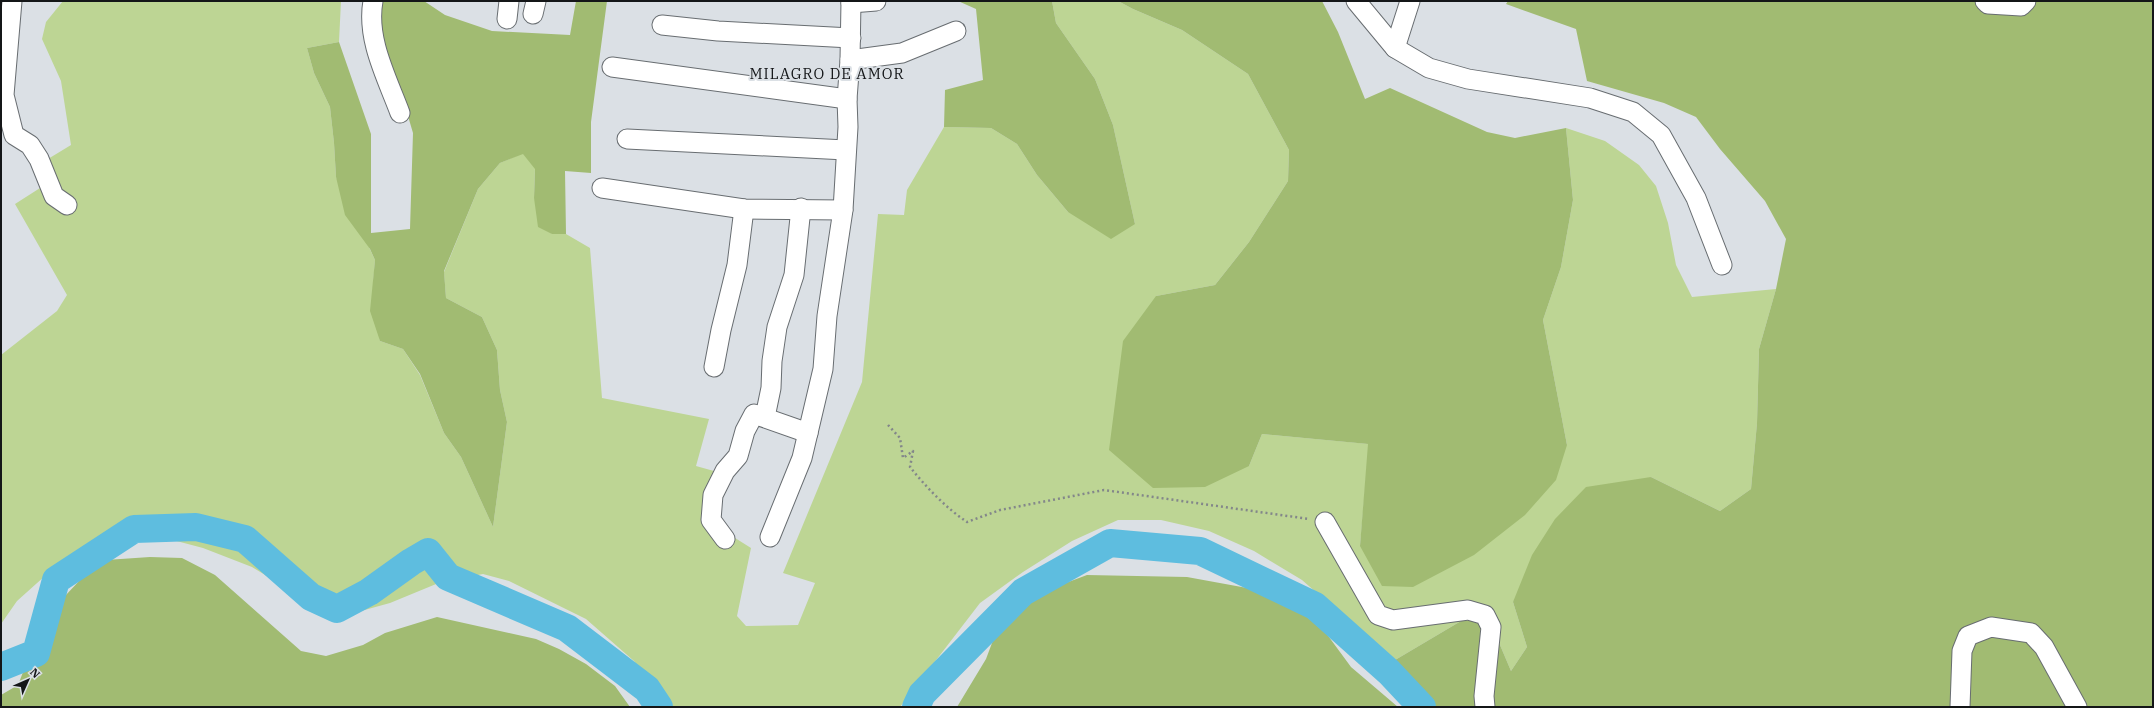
<svg xmlns="http://www.w3.org/2000/svg" width="2154" height="708" font-family="'IBM Plex Serif',serif">
	<style>
		.green { fill: #bdd594 }
		.forest { fill: #a1bb72 }
		.lines { fill: none; stroke-linecap: round; stroke-linejoin: round }
		.river { stroke: #5ebddf; stroke-width: 28 }
		.minor-casing { stroke: #686d71; stroke-width: 21 }
		.path { stroke: #83878a; stroke-width: 2.5; stroke-dasharray: 2 3; stroke-linecap: butt }
		.minor { stroke: #fff; stroke-width: 19 }
		.labels { text-anchor: middle; dominant-baseline: central; stroke-width: 4; stroke-linejoin: round; paint-order: stroke }
		.neighbourhood-label { font-size: 15px; letter-spacing: 1px; fill: #141618; stroke: #dbe0e5 }
	</style>
	<rect width="100%" height="100%" fill="#dbe0e5"/>
	<polygon class="green" points="63,1 341,1 339,42 307,48 314,73 330,107 334,143 336,177 375,260 373,285 380,341 403,349 420,375 444,433 461,457 493,527 507,422 500,390 497,350 482,317 446,298 444,272 478,189 500,163 523,153 535,168 534,198 552,234 566,234 590,248 602,398 709,419 696,466 721,473 708,521 751,548 737,616 746,626 798,625 815,583 783,573 862,382 878,214 904,215 907,190 944,127 991,128 1017,144 1037,175 1068,212 1135,224 1113,125 1095,79 1056,23 1052,1 1118,1 1133,9 1182,30 1248,74 1289,150 1288,181 1249,242 1215,285 1156,296 1249,466 1262,434 1369,444 1360,546 1567,445 1543,320 1561,267 1573,200 1566,128 1605,141 1639,165 1656,186 1668,223 1676,265 1692,297 1776,289 1759,349 1757,423 1751,489 1720,511 1651,477 1513,602 1527,647 1511,671 1489,619 1461,621 1385,666 1333,607 1302,580 1254,551 1209,531 1161,520 1118,520 1072,541 1023,572 980,603 900,707 664,707 634,661 586,619 509,581 483,574 441,582 390,603 350,614 295,593 252,567 203,548 150,534 119,537 65,558 17,601 1,624 1,355 57,311 67,295 15,204 51,181 43,162 71,145 61,81 42,39 46,22"/>
	<g class="forest">
		<polygon points="379,1 424,1 445,15 492,31 570,35 576,1 607,1 591,122 591,173 565,171 566,234 552,234 538,227 534,198 535,169 523,154 500,163 478,189 444,271 446,298 482,317 497,350 500,390 507,422 493,527 461,457 444,433 420,374 403,349 380,341 370,311 375,260 370,249 345,215 336,177 334,143 330,107 314,73 307,48 339,42 371,134 371,233 410,229 413,133 405,106 387,68 377,20"/>
		<polygon points="958,1 1052,1 1056,23 1095,79 1113,125 1135,224 1111,239 1068,212 1037,175 1017,144 991,128 944,127 945,90 983,80 976,9"/>
		<polygon points="1118,1 1322,1 1338,32 1365,99 1390,88 1487,132 1515,138 1566,128 1573,200 1561,267 1543,320 1567,445 1556,480 1525,515 1474,555 1413,587 1382,586 1360,546 1368,444 1262,434 1249,466 1205,487 1153,488 1109,450 1123,341 1156,296 1215,285 1249,242 1288,181 1289,150 1248,74 1182,30 1133,9"/>
		<polygon points="1508,1 2153,1 2153,707 1428,707 1385,666 1461,621 1489,619 1511,671 1527,647 1513,602 1532,555 1555,519 1586,487 1651,477 1720,511 1751,489 1757,423 1759,349 1776,289 1786,239 1765,201 1720,149 1696,117 1664,103 1587,81 1576,29 1506,4"/>
		<polygon points="150,557 182,558 215,575 301,651 326,656 363,645 385,633 437,617 536,639 559,649 586,664 615,686 630,707 1,707 1,695 18,685 27,662 65,596 81,579 106,560"/>
		<polygon points="1087,575 1187,577 1258,590 1287,600 1326,633 1351,667 1398,707 957,707 986,659 998,627 1015,602"/>
	</g>
	<g class="lines">
		<g class="river">
			<polyline points="1,667 36,653 56,580 134,529 196,527 245,539 311,597 337,609 369,592 411,562 428,552 448,577 567,628 647,689 659,707"/>
			<polyline points="916,707 922,694 1023,592 1110,543 1200,551 1315,606 1389,672 1422,707"/>
		</g>
		<g class="minor-casing">
			<g id="minor">
				<polyline points="12,1 4,95 14,135 30,145 39,159 54,196 67,205"/>
				<path d="M373 1C366 39 387 78 400 113"/>
				<polyline points="1356,1 1395,48 1429,68 1468,79 1590,98 1633,112 1661,135 1696,198 1722,265"/>
				<polyline points="1985,1 1988,4 2021,6 2026,1"/>
				<polyline points="851,3 876,1"/>
				<polyline points="533,14 536,1"/>
				<polyline points="507,19 509,1"/>
				<polyline points="662,25 718,31 851,38"/>
				<polyline points="1395,48 1410,1"/>
				<polyline points="850,60 902,53 956,31"/>
				<polyline points="612,67 847,99"/>
				<polyline points="627,139 846,150"/>
				<polyline points="602,188 744,209 843,210"/>
				<polyline points="714,367 721,330 737,265 744,209"/>
				<polyline points="765,417 771,388 772,361 777,327 794,275 801,208"/>
				<polyline points="1325,522 1378,615 1393,620 1468,610 1485,615 1491,627 1484,696 1485,707"/>
				<polyline points="770,537 802,458 823,369 827,316 843,210 848,127 847,99 850,60 851,1"/>
				<polyline points="725,539 711,520 713,495 725,471 738,456 745,431 754,414 808,433"/>
				<polyline points="1960,707 1962,651 1968,636 1991,627 2031,633 2044,647 2077,707"/>
			</g>
		</g>
		<path class="path" d="M888 425 900 438 903 458 913 451 910 467C926 487 946 508 967 522L1000 510 1104 490 1309 519"/>
		<use href="#minor" class="minor"/>
	</g>
	<g class="labels">
		<g class="neighbourhood-label">
			<text x="827" y="73">MILAGRO DE AMOR</text>
		</g>
	</g>
	<rect width="2154" height="708" fill="none" stroke="#141618" stroke-width="4"/>
	<g transform="translate(28 680) rotate(45)" stroke="#dbe0e5" stroke-width="3" paint-order="stroke">
	<path d="M0-3L7 15L0 10L-7 15Z" fill="#141618"/>
	<text y="-6" font-size="11" font-weight="bold" text-anchor="middle" fill="#141618">N</text>
	</g>
</svg>
